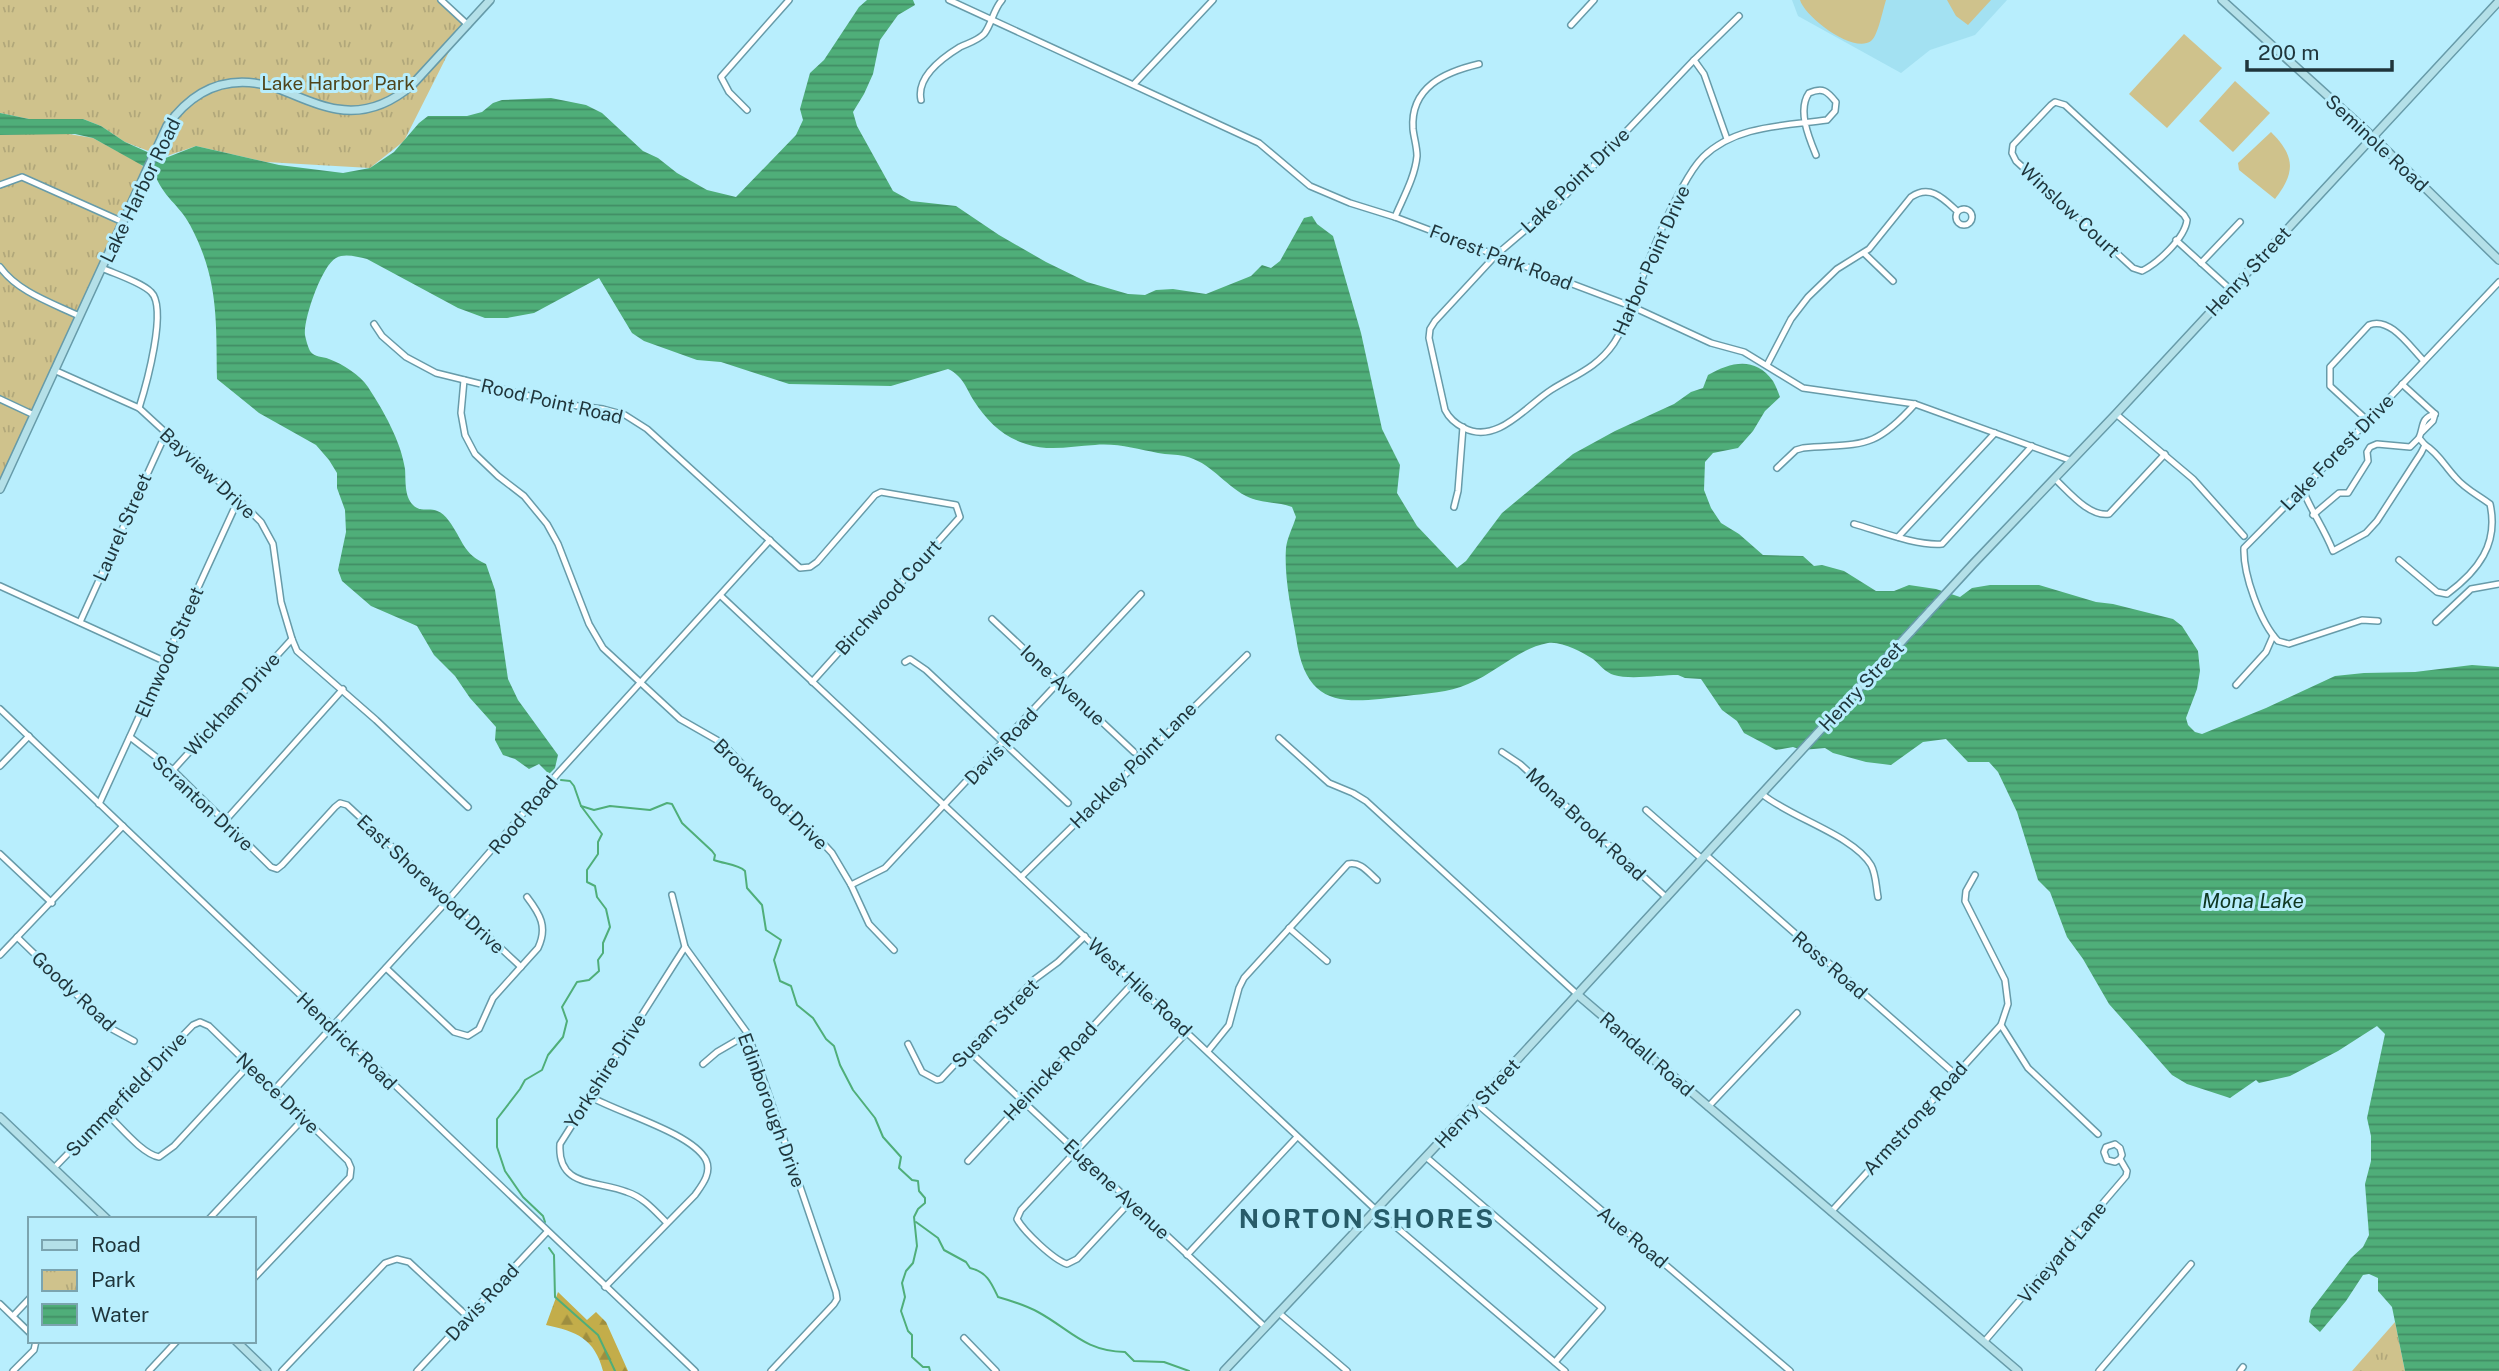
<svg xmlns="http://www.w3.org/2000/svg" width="2499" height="1371" font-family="'Public Sans',sans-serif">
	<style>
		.built { fill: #a3e1f2 }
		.forest { fill: url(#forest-firs) }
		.park { fill: url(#park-tufts) }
		.garden { fill: #cfc28c }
		.water { fill: url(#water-rules) }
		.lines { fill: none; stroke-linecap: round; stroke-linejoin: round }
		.stream { stroke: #4fae79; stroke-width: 2 }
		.street-casing { stroke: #679ba9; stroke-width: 8 }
		.secondary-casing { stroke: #679ba9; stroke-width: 10 }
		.street { stroke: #fff; stroke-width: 5 }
		.secondary { stroke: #b4e0e8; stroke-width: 7 }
		.labels { text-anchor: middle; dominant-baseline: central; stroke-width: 6; stroke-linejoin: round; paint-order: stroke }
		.park-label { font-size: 19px; fill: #4f451c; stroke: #b8eefd }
		.street-label { font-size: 19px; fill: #1f353b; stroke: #b8eefd }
		.water-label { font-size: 21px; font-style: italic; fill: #0f3822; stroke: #b8eefd }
		.district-label { font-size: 26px; font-weight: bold; letter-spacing: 2px; fill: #275c69; stroke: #b8eefd }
	</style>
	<defs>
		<pattern id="forest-firs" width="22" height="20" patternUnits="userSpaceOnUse" patternTransform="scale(1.75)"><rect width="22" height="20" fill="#c3ad4a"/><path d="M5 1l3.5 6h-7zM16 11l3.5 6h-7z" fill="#9e8e3f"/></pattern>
		<pattern id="park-tufts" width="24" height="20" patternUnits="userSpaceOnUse" patternTransform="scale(1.75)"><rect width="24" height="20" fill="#cfc28c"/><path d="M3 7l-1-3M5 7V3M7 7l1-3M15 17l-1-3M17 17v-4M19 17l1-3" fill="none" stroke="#b1a77a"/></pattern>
		<pattern id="water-rules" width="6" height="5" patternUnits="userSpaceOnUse" patternTransform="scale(1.75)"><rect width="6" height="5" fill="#4fae79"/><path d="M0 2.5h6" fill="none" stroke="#418e64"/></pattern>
	</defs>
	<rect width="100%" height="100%" fill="#b8eefd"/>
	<polygon class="built" points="1792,0 2007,0 1975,35 1930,50 1901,73 1798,16"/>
	<path class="forest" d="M558 1292 587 1320 596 1312 606 1322 628 1371H603C595 1339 576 1331 546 1325Z"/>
	<g class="park">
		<polygon points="0,0 441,0 464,22 404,141 370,168 266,162 196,146 164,157 125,142 101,126 83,119 29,119 0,113"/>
		<polygon points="57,132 93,138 139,163 147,170 0,489 0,135"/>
		<polygon points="2395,1322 2405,1371 2352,1371"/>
	</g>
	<g class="garden">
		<path d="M1800 0H1886C1883 9 1878 36 1871 41 1853 54 1805 17 1800 0Z"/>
		<polygon points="1947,0 1991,0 1968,25 1956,16"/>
		<polygon points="2184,34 2222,68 2167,128 2129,94"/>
		<polygon points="2235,81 2270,113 2233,152 2199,121"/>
		<path d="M2271 132C2295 156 2296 172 2275 199L2239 170 2238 163Z"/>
	</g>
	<path class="water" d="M867 0H913L915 5 898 15 880 40 873 74 864 94 853 112 857 126 893 191 911 201 956 206 999 235 1046 262 1087 282 1128 294 1145 295 1156 290 1173 289 1206 294 1251 276 1262 265 1271 268 1280 261 1304 218 1312 216 1317 224 1333 236 1361 333 1382 429 1400 465 1397 493 1417 526 1457 568 1466 561 1502 513 1573 454 1615 431 1674 404 1691 392 1703 388 1708 375C1731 362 1755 356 1773 381 1776 386 1778 392 1780 397L1765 411 1753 431 1738 448 1713 453 1705 462 1704 490 1711 508 1721 523 1739 534 1763 555 1803 556 1814 566 1822 565 1844 571 1876 591H1894L1909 585 1936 589 1960 597 1972 588 1990 585H2039L2096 602 2113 604 2173 619 2182 626 2198 651 2200 671 2197 689 2186 718 2188 725 2195 732 2202 734 2266 708 2335 676 2364 673 2415 672 2472 665 2499 667V1371H2405L2392 1307 2378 1291V1278L2369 1274 2363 1275 2346 1301 2320 1332 2309 1322 2311 1310 2351 1258 2363 1247 2369 1235 2365 1184 2371 1161V1136L2367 1118 2385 1034 2377 1026 2338 1051 2290 1076 2259 1083 2256 1080 2230 1098 2187 1084 2172 1075 2109 1004 2083 959 2067 937 2050 892 2038 880 2017 812 1998 772 1989 762H1968L1946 739 1923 742 1891 765 1866 762 1833 753 1825 748 1802 750 1793 747 1776 750 1744 733 1737 721 1722 710 1701 679 1685 678 1678 675C1660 675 1630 680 1614 675 1606 673 1599 664 1593 659 1582 652 1562 641 1548 643 1519 648 1496 673 1468 684 1448 693 1427 693 1406 696 1346 703 1306 711 1296 637 1291 608 1284 577 1286 548 1287 538 1293 527 1296 517L1292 507C1277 501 1261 504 1246 496 1223 484 1211 462 1184 456 1176 454 1167 455 1158 453 1137 449 1117 443 1095 445 1071 446 1050 452 1026 444 1003 437 987 421 974 401 966 388 963 376 948 369L891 386 789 384 721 362 697 360 644 341 632 333 599 278 534 313 507 318H485L458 308 367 259C357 257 345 253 336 258 322 265 303 320 305 335 306 340 308 347 310 351 315 358 322 356 329 359 343 364 360 375 368 387 383 410 401 441 405 469 406 480 404 496 413 505 424 516 434 501 449 521 463 540 463 554 486 564L495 590 508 679 518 700 558 755 555 768 549 774 539 764 529 769 515 759 503 755 495 740 496 727 470 698 455 676 434 655 417 626 371 606 342 581 338 570 346 532 345 510 337 488V473L329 460 316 445 259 413 217 379C216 321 219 279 190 225 179 204 163 198 154 172L93 138 75 134 0 135V113L29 119H83L101 126 125 142 163 159 196 146 279 165 343 173 370 168 394 152 419 123 428 116H467L482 112 493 103 502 100 551 98 586 105 602 113 643 151 658 158 677 173 707 190 736 197 796 135 803 120 800 109 810 73 824 60 859 7Z"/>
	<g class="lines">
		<g class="stream">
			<path d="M581 806 594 810 610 806 650 810 667 803 672 804 682 823 712 851 715 855 714 860C724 864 738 864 745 871L747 888 762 905 766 930 781 940 774 960 780 981 791 986 797 1005 813 1018 826 1039 834 1046 840 1065 853 1090 875 1118 883 1137 901 1157 899 1168 912 1180 918 1181 919 1191 925 1198V1203L918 1209 914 1217 917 1246 913 1263 906 1271 902 1283 905 1297 901 1311 908 1331 912 1335V1357L923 1367H929L930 1371"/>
			<polyline points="545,1222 543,1216 523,1197 505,1171 497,1147 497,1119 520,1089 525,1080 542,1070 548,1055 563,1037 567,1021 562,1007 577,982 589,980 599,971 598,960 603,953 603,943 610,927 606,909 597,897 595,886 587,882 587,870 598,854 598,842 602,834 581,806 574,786 570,781 561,780"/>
			<path d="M916 1222 938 1238 944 1250 966 1262 970 1268C987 1272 991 1282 998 1297 1012 1301 1025 1305 1038 1312 1071 1330 1084 1351 1125 1352L1134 1361 1164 1362 1189 1371"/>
			<polyline points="549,1248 554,1255 555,1297 598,1335 615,1371"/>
		</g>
		<g class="street-casing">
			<g id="street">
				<polyline points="441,0 468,25"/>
				<polyline points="949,0 1259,143 1310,186 1350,203 1395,217 1633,307 1711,343 1744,352 1803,388 1915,404 2072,461"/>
				<path d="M1739 16 1694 60 1562 199 1496 255 1435 321 1430 329 1429 338 1445 410C1449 418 1456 424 1464 428 1497 445 1526 406 1551 390 1575 375 1597 368 1614 343 1632 314 1640 281 1653 250 1660 232 1668 214 1677 197 1685 183 1691 169 1703 157 1736 125 1784 126 1827 120L1835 111 1836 102C1827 91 1823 87 1809 93 1797 110 1809 138 1816 155"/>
				<polyline points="1571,25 1594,0"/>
				<polyline points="1694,60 1704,74 1727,139"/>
				<polyline points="1134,84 1213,0"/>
				<path d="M921 100C916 77 942 58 960 47 968 43 977 41 984 34 992 24 993 10 1002 0"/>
				<path d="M2055 102 2065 105 2184 215 2187 220C2185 238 2158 263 2142 271L2133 268 2016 161 2012 153 2013 145 2051 105Z"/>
				<polyline points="747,110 729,92 721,77 789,0"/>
				<polyline points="0,185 22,177 123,222"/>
				<circle cx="1964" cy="217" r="8"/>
				<path d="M1395 217C1403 198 1415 177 1417 156 1417 147 1414 138 1413 129 1410 87 1445 72 1479 64"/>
				<polyline points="2176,240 2230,289"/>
				<polyline points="1865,254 1893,281"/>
				<polyline points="2201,263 2240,222"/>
				<path d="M0 267C18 292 52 303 79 316"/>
				<path d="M102 268C115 274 141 282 151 292 168 308 146 386 139 408"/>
				<polyline points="374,324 382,336 406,357 436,373 562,404 603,409 625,415 647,429 800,568 810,567 817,562 875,495 881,492 956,505 960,517 812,682"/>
				<path d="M1767 365 1791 319 1808 297 1837 269 1869 249 1911 197C1930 184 1943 198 1957 211"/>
				<polyline points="54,370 139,408 240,501 261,522 273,544 281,602 292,639 297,651 376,720 468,807"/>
				<polyline points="464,380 461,413 465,435 475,454 498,476 524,496 547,524 558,544 589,624 603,648 680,719 722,743 777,801 819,839 832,853 851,885 869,924 894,950"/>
				<polyline points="2402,384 2435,414"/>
				<polyline points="0,399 34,415"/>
				<polyline points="2116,414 2193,479 2244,536"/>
				<path d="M2368 421 2330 386V367L2369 325C2390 316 2410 347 2424 361"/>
				<polyline points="2422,432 2433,421 2435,414"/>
				<path d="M1777 468 1796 450 1803 448C1862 443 1873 451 1915 404"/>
				<path d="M2055 479C2069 492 2089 517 2109 514L2165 454"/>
				<path d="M2302 488C2311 511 2324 528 2333 551L2366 533 2377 521 2421 453 2425 445 2419 438C2424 427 2420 418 2435 414"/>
				<polyline points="1454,507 1458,491 1463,427"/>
				<polyline points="2313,515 2339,493 2348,493 2368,461 2367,452 2370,447 2377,444 2410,447 2419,438"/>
				<path d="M1854 524C1879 531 1916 546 1942 544L2032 446"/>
				<polyline points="1898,537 1995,433"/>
				<path d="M2399 560 2437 592 2447 594C2478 571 2499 544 2490 504 2478 495 2465 489 2455 477 2444 465 2438 453 2425 445"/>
				<polyline points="0,586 164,661"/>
				<polyline points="721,596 1375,1209 1565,1371"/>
				<polyline points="992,619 1134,752"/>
				<path d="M2378 621 2362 620 2289 644 2278 641C2260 622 2243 574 2244 548L2326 465 2499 282"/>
				<polyline points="80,622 166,433"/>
				<polyline points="2436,622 2471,589 2499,584"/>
				<polyline points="905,662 910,659 926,670 1068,803"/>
				<polyline points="2236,685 2266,652 2273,636"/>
				<polyline points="0,709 695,1371"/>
				<polyline points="130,737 173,770 271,867 277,869 282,865 335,807 340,803 347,805 521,967"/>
				<polyline points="1279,738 1329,783 1353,793 1366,801 1578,995"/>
				<polyline points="1502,752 1520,764 1667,898"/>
				<polyline points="0,766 29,736"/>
				<polyline points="173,770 292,639"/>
				<path d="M1762 794C1791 818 1853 835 1871 865 1876 874 1876 887 1878 897"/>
				<polyline points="99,804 234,509 240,501"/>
				<polyline points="1646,810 1702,859"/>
				<polyline points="224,822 343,689"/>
				<polyline points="0,854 52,903"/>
				<polyline points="1706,855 1955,1074"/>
				<polyline points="1975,875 1966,891 1965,901 2005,980 2008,1004 2001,1025 2028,1068 2098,1134"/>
				<polyline points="1021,877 1247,655"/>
				<polyline points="851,885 885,868 1141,594"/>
				<polyline points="672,895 685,947 748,1034 836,1292 837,1299 834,1304 771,1371"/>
				<polyline points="1289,928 1327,961"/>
				<polyline points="17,937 112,1029 134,1041"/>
				<polyline points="0,955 123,826"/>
				<path d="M386 968 454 1032 468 1036 479 1029 493 998 538 948C548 927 540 914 527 897"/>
				<polyline points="908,1044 922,1072 937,1080 941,1079 1035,979 1058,962 1085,936"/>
				<polyline points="969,1051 1265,1327"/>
				<path d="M1208 1051 1229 1025 1239 988 1244 978 1348 864C1360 861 1368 872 1377 880"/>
				<polyline points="703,1064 717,1052 748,1034"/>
				<polyline points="275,1089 448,900 559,772 770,540"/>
				<path d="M591 1097C619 1113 692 1133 706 1160 712 1173 702 1185 695 1195L605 1287"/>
				<polyline points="1477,1104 1790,1371"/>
				<polyline points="1708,1107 1797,1013"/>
				<path d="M107 1114C120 1126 142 1154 159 1157L174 1146 249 1065"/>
				<polyline points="1426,1157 1602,1308 1555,1362"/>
				<polyline points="968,1161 1134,982"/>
				<polyline points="54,1168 193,1025 200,1022 209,1026 348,1161 351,1168 350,1177 254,1278"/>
				<path d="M1130 1202 1077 1259 1067 1264C1054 1260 1024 1232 1017 1219L1021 1210 1187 1032"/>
				<polyline points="1831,1212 2001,1025"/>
				<polyline points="209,1219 304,1118"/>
				<path d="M666 1222C655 1211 643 1197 627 1192 597 1180 557 1188 560 1144L685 947"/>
				<polyline points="1187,1255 1297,1137"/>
				<polyline points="0,1304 30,1333"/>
				<polyline points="1279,1313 1347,1371"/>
				<polyline points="13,1316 30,1298"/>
				<polyline points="964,1338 996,1371"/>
				<polyline points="1984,1342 2126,1176 2127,1171 2120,1159 2122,1155 2120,1148 2115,1144 2106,1147 2104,1152 2107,1160 2115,1162 2120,1159"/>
				<polyline points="13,1371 34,1350 36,1341"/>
				<polyline points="149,1371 177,1341"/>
				<polyline points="282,1371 385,1263 397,1259 409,1262 468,1317"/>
				<polyline points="417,1371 547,1232"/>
				<polyline points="2099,1371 2191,1264"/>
				<polyline points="2240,1371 2243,1367"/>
			</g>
		</g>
		<g class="secondary-casing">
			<g id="secondary">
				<polyline points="2222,0 2373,137 2499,260"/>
				<path d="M0 489 167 126C194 88 230 73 276 88 296 95 316 106 337 109 366 114 391 103 412 85L490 0"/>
				<polyline points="1578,995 2018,1371"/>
				<polyline points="0,1117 107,1219"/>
				<polyline points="236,1341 267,1371"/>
				<polyline points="1224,1371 1515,1062 1973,564 2116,414 2499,1"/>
			</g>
		</g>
		<use href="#street" class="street"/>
		<use href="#secondary" class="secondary"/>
	</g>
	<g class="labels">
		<g class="park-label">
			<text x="338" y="83">Lake Harbor Park</text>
		</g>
		<g class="street-label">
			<text transform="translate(2377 143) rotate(43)">Seminole Road</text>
			<text transform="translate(1575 180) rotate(-44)">Lake Point Drive</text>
			<text transform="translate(140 190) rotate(-64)">Lake Harbor Road</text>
			<text transform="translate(2070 210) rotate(43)">Winslow Court</text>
			<text transform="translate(1501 257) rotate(21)">Forest Park Road</text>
			<text transform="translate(1651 260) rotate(-66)">Harbor Point Drive</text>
			<text transform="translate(2248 271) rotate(-47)">Henry Street</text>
			<text transform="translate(552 401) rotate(13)">Rood Point Road</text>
			<text transform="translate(2337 452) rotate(-46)">Lake Forest Drive</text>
			<text transform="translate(208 473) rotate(43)">Bayview Drive</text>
			<text transform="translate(122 527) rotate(-66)">Laurel Street</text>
			<text transform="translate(888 597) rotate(-48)">Birchwood Court</text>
			<text transform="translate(169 652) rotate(-66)">Elmwood Street</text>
			<text transform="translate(1063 685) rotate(43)">Ione Avenue</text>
			<text transform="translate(1861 686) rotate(-47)">Henry Street</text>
			<text transform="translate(232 704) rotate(-48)">Wickham Drive</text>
			<text transform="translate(1001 746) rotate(-47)">Davis Road</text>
			<text transform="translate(1133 765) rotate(-45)">Hackley Point Lane</text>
			<text transform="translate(771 794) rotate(44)">Brookwood Drive</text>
			<text transform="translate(203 803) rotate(43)">Scranton Drive</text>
			<text transform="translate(523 815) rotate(-50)">Rood Road</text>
			<text transform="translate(1586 824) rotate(43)">Mona Brook Road</text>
			<text transform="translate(431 884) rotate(43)">East Shorewood Drive</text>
			<text transform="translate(1830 965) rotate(41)">Ross Road</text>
			<text transform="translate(1140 987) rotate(43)">West Hile Road</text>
			<text transform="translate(74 991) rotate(43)">Goody Road</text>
			<text transform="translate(995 1023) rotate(-46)">Susan Street</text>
			<text transform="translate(347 1041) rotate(44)">Hendrick Road</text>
			<text transform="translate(1647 1054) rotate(41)">Randall Road</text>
			<text transform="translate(605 1071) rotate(-57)">Yorkshire Drive</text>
			<text transform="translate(1050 1071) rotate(-47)">Heinicke Road</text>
			<text transform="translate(278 1093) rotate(44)">Neece Drive</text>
			<text transform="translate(126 1094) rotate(-46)">Summerfield Drive</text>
			<text transform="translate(1477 1103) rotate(-47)">Henry Street</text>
			<text transform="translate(772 1110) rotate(70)">Edinborough Drive</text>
			<text transform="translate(1915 1118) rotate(-48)">Armstrong Road</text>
			<text transform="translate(1117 1189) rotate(43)">Eugene Avenue</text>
			<text transform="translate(1633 1237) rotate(40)">Aue Road</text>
			<text transform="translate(2062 1252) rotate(-50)">Vineyard Lane</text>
			<text transform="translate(482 1302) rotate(-47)">Davis Road</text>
		</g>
		<g class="water-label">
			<text x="2253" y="900">Mona Lake</text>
		</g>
		<g class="district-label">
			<text x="1367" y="1218">NORTON SHORES</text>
		</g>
	</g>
	<rect x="28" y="1217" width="228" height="126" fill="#b8eefd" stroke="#7ba4af" stroke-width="2"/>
	<rect x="42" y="1240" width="35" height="10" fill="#b4e0e8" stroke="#7ba4af" stroke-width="2"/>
	<text x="91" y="1252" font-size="21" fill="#1f353b">Road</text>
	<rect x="42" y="1270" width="35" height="21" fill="url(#park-tufts)" stroke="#7ba4af" stroke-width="2"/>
	<text x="91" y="1287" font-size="21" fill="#1f353b">Park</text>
	<rect x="42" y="1304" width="35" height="21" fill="url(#water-rules)" stroke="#7ba4af" stroke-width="2"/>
	<text x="91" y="1322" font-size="21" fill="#1f353b">Water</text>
	<path d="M2247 60v10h145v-10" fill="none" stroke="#1f353b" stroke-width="3.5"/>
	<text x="2258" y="60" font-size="21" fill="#1f353b" stroke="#b8eefd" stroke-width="5" paint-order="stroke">200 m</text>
</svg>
